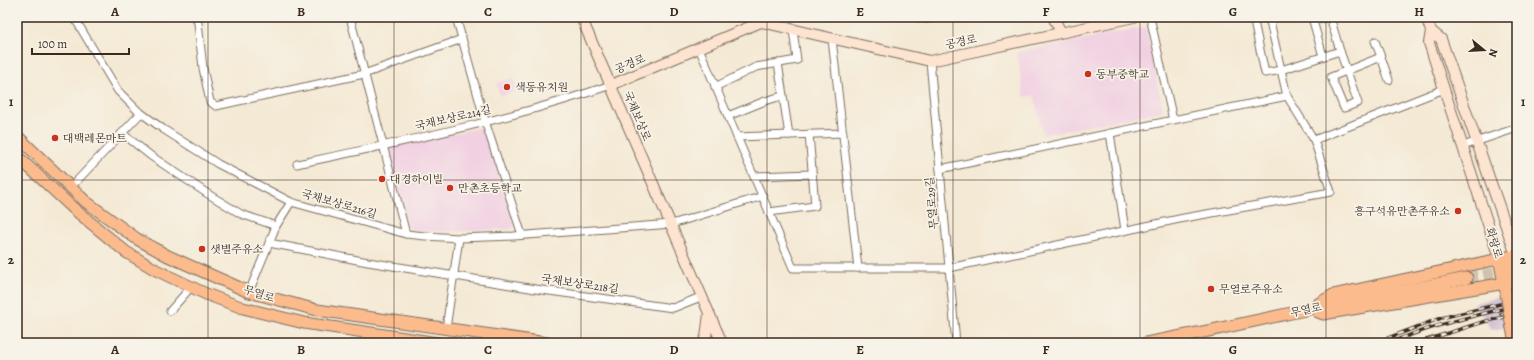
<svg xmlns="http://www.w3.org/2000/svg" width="1534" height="360" font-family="Alegreya,'Noto Serif KR',serif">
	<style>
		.built { fill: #f1d0e2 }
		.industrial { fill: #cebed0 }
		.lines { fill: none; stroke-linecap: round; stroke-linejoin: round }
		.primary-tunnel { stroke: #cfc3b0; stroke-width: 11; stroke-dasharray: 11 5.5; stroke-linecap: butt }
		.street-casing { stroke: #7c6d5e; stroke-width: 9 }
		.secondary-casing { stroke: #7c6d5e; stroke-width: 12 }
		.primary-casing { stroke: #7c6d5e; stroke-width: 13 }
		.street { stroke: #fff; stroke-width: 7 }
		.secondary { stroke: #fde4d1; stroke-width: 10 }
		.primary { stroke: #fbbb8d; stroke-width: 11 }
		.rail-casing { stroke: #3b2a1e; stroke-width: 3.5 }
		.rail { stroke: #f7f3e8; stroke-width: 2; stroke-dasharray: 6; stroke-linecap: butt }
		.primary-bridge-casing { stroke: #7c6d5e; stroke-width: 13; stroke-linecap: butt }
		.primary-bridge { stroke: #fbbb8d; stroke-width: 11 }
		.grid { fill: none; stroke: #3b2a1e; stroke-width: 1; stroke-opacity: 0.55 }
		.poi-dot { fill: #c8321e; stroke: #f7f3e8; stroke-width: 1.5 }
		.labels { text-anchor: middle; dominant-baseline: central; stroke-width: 3.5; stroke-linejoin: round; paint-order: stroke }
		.street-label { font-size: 11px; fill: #3b2a1e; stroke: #f7f3e8 }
		.poi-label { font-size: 11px; fill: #3b2a1e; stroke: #f7f3e8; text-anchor: start }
		.neatline { fill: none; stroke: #3b2a1e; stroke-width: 1.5 }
		.grid-label { font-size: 13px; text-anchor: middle; font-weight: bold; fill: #3b2a1e }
	</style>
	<rect width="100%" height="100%" fill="#f7f3e8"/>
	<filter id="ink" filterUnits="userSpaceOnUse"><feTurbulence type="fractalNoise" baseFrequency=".025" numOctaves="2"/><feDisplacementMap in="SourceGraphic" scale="8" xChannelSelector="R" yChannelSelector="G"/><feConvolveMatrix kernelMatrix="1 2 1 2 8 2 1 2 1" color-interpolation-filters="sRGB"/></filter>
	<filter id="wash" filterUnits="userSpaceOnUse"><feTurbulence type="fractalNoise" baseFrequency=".012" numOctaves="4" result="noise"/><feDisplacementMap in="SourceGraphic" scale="16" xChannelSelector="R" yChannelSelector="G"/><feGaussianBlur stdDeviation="0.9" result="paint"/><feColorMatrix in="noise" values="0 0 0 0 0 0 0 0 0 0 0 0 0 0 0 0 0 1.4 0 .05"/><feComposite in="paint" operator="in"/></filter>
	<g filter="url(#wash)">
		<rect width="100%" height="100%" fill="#f4e9d4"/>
		<g class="built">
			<polygon points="1146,27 1163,111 1043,135 1034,95 1024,97 1017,52"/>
			<polygon points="513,78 517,91 500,96 496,83"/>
			<polygon points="479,128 485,130 514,225 512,229 442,232 409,230 387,152 391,147 419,141 423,143 430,141 432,138"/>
		</g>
		<polygon class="industrial" points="1517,293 1517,325 1492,330 1474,303"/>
	</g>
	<g filter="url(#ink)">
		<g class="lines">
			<polyline class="primary-tunnel" points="1467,278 1511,270"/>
			<g class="street-casing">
				<g id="street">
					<polyline points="74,17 118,91 137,110 163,129 218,164 291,202 406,234 425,236 459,238 514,236 672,224 763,196"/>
					<polyline points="196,17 198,23 203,68 210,102 216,106 364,74 462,39"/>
					<polyline points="350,17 406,234"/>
					<polyline points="456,17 485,121 522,235"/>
					<polyline points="916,17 927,19 935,17"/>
					<polyline points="1150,17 1173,120"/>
					<polyline points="1257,17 1254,22 1265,73 1281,70 1340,51 1330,17"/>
					<polyline points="1269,17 1287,96 1314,140 1444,89"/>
					<polyline points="832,39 858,268"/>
					<polyline points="1375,41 1381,57"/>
					<polyline points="699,48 793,268 949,268 1184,218 1331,192 1314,140"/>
					<polyline points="1340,51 1358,103 1344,108 1331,77 1381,57 1389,80"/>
					<polyline points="1323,56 1313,21 1329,17"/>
					<polyline points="930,61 956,343"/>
					<polyline points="778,63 789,135"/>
					<polyline points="715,87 756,67 797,60 793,30"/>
					<polyline points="728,116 765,101 782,96"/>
					<polyline points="122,133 151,156 208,194 241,214 276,226"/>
					<polyline points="1110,133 1125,230"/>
					<polyline points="737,137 843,133"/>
					<polyline points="1463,146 1517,128"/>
					<path d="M297 164C402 142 509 120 611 85"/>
					<polyline points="940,169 1287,96"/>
					<polyline points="754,176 812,174"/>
					<polyline points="71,187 141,113"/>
					<polyline points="769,212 815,206 809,134"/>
					<polyline points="269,243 368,262 542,290 673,308 703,296"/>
					<polyline points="249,292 276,226 291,202"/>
					<polyline points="170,311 191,287"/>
					<polyline points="446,329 459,238"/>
				</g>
			</g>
			<g class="secondary-casing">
				<g id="secondary">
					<polyline points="581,17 722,343"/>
					<polyline points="1053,17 1061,32"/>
					<polyline points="1426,17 1431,31 1429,43 1499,258"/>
					<polyline points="1431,31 1441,39 1516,255"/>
					<polyline points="611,85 761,22 930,61 1134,17"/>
					<polyline points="703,343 706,337 709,314"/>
				</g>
			</g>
			<g class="primary-casing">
				<g id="primary">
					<polyline points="17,136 85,201 137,239 168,256 249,292 317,310 547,343"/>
					<polyline points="17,156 74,209 126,252 156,270 206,294 243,308 304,323 438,343"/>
					<polyline points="1508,257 1517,288"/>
					<polyline points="1499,258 1505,289"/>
					<polyline points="1316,305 1333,295 1517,255"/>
					<polyline points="1318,312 1323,314 1517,281"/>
					<polyline points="1512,328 1515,343"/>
					<polyline points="1146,343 1208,331 1310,309 1467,278"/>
				</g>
			</g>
			<use href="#street" class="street"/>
			<use href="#secondary" class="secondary"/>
			<use href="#primary" class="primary"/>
			<g class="rail-casing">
				<g id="rail">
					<polyline points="1501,314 1517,310"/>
					<polyline points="1375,343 1441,318 1517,300"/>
					<path d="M1390 343C1427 327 1467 317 1507 308"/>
					<polyline points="1417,343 1483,322 1509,316"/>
				</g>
			</g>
			<use href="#rail" class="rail"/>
			<g class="primary-bridge-casing">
				<polyline id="primary-bridge" points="1506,293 1512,328"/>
			</g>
			<use href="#primary-bridge" class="primary-bridge"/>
		</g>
	</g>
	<path class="grid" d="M208 17V343M394 17V343M581 17V343M767 17V343M953 17V343M1140 17V343M1326 17V343M17 180H1517"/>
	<g class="poi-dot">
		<circle cx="1088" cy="74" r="4"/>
		<circle cx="507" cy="87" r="4"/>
		<circle cx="55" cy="138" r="4"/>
		<circle cx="382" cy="179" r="4"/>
		<circle cx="450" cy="188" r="4"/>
		<circle cx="1458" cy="211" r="4"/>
		<circle cx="202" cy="249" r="4"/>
		<circle cx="1211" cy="289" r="4"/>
	</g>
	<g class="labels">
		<g class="street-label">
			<text transform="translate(961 42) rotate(-12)">공경로</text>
			<text transform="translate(630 64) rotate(-23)">공경로</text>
			<text transform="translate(637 116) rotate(67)">국채보상로</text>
			<text transform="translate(453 118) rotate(-13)">국채보상로214길</text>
			<text transform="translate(932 203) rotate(-95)">무열로29길</text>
			<text transform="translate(339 204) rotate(16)">국채보상로216길</text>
			<text transform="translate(1494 243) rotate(73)">화랑로</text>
			<text transform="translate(580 284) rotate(8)">국채보상로218길</text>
			<text transform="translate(259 294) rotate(18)">무열로</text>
			<text transform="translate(1306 310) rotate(-12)">무열로</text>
		</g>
		<g class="poi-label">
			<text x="1096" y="74">동부중학교</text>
			<text x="515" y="87">색동유치원</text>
			<text x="63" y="138">대백레몬마트</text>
			<text x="390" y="179">대경하이빌</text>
			<text x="458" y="188">만촌초등학교</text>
			<text x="1450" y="211" text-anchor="end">흥구석유만촌주유소</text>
			<text x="210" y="249">샛별주유소</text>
			<text x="1219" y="289">무열로주유소</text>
		</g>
	</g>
	<rect width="1534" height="360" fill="none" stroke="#f7f3e8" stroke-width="44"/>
	<g transform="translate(1484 50) rotate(108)" stroke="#f7f3e8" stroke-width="3" paint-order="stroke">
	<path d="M0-3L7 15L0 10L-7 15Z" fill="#3b2a1e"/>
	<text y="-6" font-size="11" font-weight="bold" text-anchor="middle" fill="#3b2a1e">N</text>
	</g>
	<path d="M32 48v6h97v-6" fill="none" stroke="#3b2a1e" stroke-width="2"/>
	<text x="38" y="48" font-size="12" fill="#3b2a1e" stroke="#f7f3e8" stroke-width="3" paint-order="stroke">100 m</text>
	<rect x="22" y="22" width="1490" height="316" class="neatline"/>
	<g class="grid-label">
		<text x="115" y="16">A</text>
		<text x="301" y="16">B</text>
		<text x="488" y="16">C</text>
		<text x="674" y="16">D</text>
		<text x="860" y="16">E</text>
		<text x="1046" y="16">F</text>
		<text x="1233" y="16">G</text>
		<text x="1419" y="16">H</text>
		<text x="11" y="106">1</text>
		<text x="1523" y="106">1</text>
		<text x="11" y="264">2</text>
		<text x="1523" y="264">2</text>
		<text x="115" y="354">A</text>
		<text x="301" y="354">B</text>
		<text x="488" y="354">C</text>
		<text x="674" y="354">D</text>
		<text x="860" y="354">E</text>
		<text x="1046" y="354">F</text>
		<text x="1233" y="354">G</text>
		<text x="1419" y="354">H</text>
	</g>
</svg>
